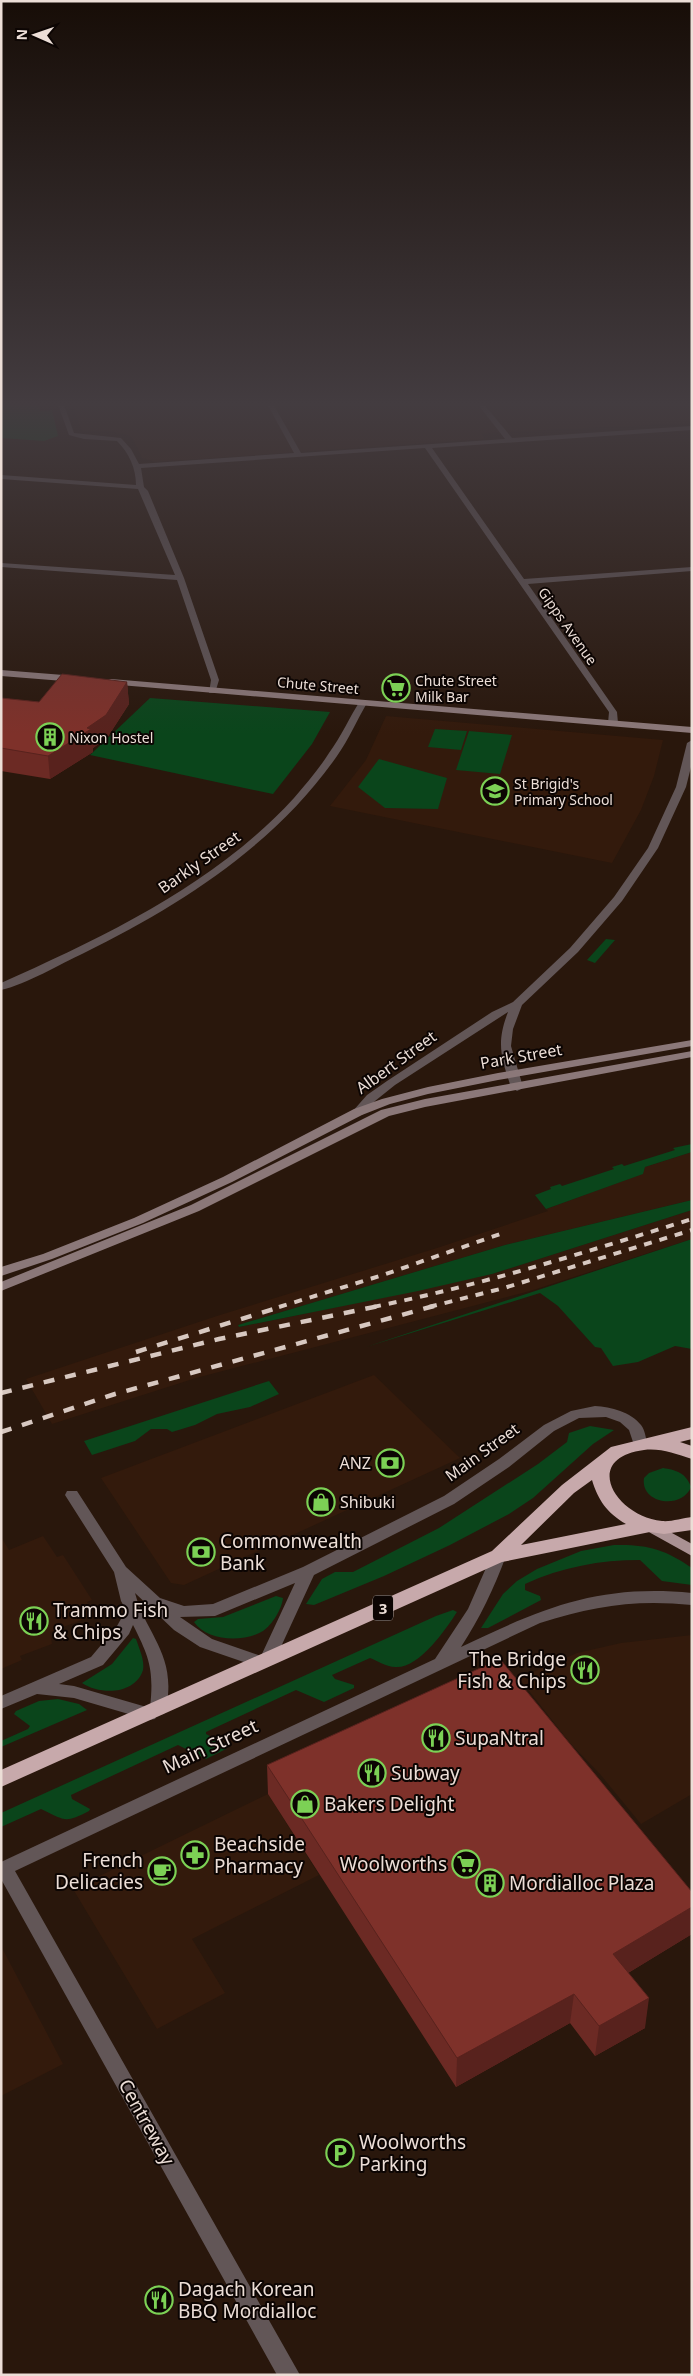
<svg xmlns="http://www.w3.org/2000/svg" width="693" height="2376" font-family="'Noto Sans',sans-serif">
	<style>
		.built { fill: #331a0c }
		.green { fill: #0a451b }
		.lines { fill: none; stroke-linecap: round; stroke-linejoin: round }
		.street { fill: #625657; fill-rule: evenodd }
		.secondary { fill: #8b7879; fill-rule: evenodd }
		.primary { fill: #aa9193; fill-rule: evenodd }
		.highway { fill: #c7a9ab; fill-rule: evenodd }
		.rail-far1 { stroke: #d7c8c1; stroke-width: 4; stroke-dasharray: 8 8; stroke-linecap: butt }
		.rail { stroke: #d7c8c1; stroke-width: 4.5; stroke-dasharray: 11 11; stroke-linecap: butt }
		.wall { fill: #6c2a24 }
		.shaded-wall { fill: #58221d }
		.building { fill: #7e312a; stroke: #58221d }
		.labels { text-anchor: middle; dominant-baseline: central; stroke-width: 4; stroke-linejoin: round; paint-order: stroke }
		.far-street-label { font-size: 14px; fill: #ecded7; stroke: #0c0503 }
		.far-poi-label { font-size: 14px; fill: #ecded7; stroke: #0c0503; text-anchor: start }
		.shield { fill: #0c0503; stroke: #a99d97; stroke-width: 1 }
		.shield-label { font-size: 15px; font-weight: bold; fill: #ecded7 }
		.street-label { font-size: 16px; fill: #ecded7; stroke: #0c0503 }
		.poi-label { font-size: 16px; fill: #ecded7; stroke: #0c0503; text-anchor: end }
		.near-poi-label { font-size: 19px; fill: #ecded7; stroke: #0c0503; text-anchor: start }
		.near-street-label { font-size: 19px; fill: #ecded7; stroke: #0c0503 }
	</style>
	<rect width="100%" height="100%" fill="#29170c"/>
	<g class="built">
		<polygon points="71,402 692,402 692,423 482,433 484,439 155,462 142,458 133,439 128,435 109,431 82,431"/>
		<polygon points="386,716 663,740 654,776 641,810 612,863 330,806 366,760"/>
		<polygon points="692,1152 692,1200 505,1245 238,1325 239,1327 294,1316 492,1274 692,1210 692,1239 530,1291 196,1378 52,1424 26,1379 220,1315 437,1248 548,1211 546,1209 642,1174 645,1167"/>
		<polygon points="374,1375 460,1458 184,1585 171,1583 101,1478"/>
		<polygon points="43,1536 57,1557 63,1555 92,1600 87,1602 95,1615 50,1632 52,1644 20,1656 22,1660 1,1669 1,1537 9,1550"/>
		<polygon points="692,1635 692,1794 641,1824 600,1774 570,1743 519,1678 577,1653 621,1643"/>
		<polygon points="268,1794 319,1875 192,1939 225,1993 157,2029 73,1889"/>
		<polygon points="1,1946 63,2064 1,2096"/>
	</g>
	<g class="green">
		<polygon points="1,402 37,402 40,411 52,410 58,436 44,441 1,438"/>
		<polygon points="150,698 330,712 312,744 273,794 90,755"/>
		<polygon points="435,729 467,731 461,750 428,747"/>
		<polygon points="469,731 512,735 500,774 456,770"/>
		<polygon points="379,759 447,778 438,809 385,808 358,787"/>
		<polygon points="606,939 615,940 595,963 587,960"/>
		<polygon points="692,1144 692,1152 645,1167 643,1174 546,1209 535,1195 551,1189 550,1187 560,1184 562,1186 614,1169 612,1167 622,1164 624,1166 675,1150 673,1148"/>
		<polygon points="692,1200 692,1210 492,1274 418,1291 239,1327 238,1325 505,1245"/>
		<polygon points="692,1239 692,1349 675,1346 638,1362 613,1366 601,1348 595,1347 558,1306 540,1293 366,1347"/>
		<polygon points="269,1381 279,1394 250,1407 217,1414 195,1425 172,1432 167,1429 151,1429 135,1441 92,1455 84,1441"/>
		<polygon points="590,1426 614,1430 593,1444 533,1498 509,1514 450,1545 384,1576 314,1605 306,1604 322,1579 335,1572 353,1572 439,1528 538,1464 567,1442 569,1433"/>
		<path d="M663 1468C676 1470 686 1473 691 1487 682 1510 640 1504 644 1478L649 1473Z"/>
		<path d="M614 1545C646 1544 665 1549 692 1568V1585L662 1581 640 1560C600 1560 562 1567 525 1584V1590L540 1596 541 1600 488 1628H481L503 1594 517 1581 537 1569 581 1551Z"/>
		<path d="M276 1596 283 1598C282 1609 272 1625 263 1631 243 1643 207 1641 194 1622L198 1619 223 1617Z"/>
		<path d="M453 1610 457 1612C446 1629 419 1669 395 1667 387 1667 378 1661 370 1658L332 1675 335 1679 354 1685V1688L324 1702 296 1690 206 1732V1734L227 1745 226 1749 206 1759 178 1745 71 1795 72 1799 90 1809 89 1811C64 1824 65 1820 41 1809L1 1827V1813L436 1616Z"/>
		<path d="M133 1638 136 1639C139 1648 145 1661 143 1670 135 1695 100 1695 82 1683L112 1664Z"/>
		<polygon points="58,1699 79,1704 87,1710 1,1747 1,1741 28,1729 30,1726 14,1714 16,1711 39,1701"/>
	</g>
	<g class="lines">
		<g class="street">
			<path d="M57 402H63L74 433 121 438 131 449 139 464 294 453 266 402H272L301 453 505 439 476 402H482L512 438 692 426V430L432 448 524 579 692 567V571L528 584 617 712 618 723 613 726 608 723 609 712 425 448 141 468 144 487 148 491 184 578 219 680 215 693H209L211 680 177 580 1 567V563L175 575 138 489 1 479V475L136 485C136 468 129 453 117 441L84 439 69 435Z"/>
			<path d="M360 701 367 703C357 720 349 739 337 756 275 845 181 905 84 953 60 964 27 984 1 990V983C106 936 215 884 294 798 306 784 319 769 329 753 341 737 349 718 360 701Z"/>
			<path d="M692 740V763L686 787 658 848 622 901 578 952 522 1005 513 1029 511 1046 523 1087 521 1089 517 1091 511 1087C501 1057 496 1043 508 1012L395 1085 375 1101 362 1115H354L352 1112 367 1095 387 1081 492 1012 513 1002 570 948 614 897 648 848 676 787 687 743Z"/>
			<path d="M595 1406C611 1407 631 1412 641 1425 645 1430 646 1438 647 1444L645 1448H635L629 1430 620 1422 606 1417 579 1418 554 1431 509 1467 454 1504 314 1575 273 1664 261 1668 200 1647 174 1630 135 1593C145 1631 172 1651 168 1695 167 1701 167 1708 164 1714L157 1715 155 1719 149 1720 74 1698 37 1694 1 1709V1696L91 1657 117 1626 126 1610 121 1601 114 1572 65 1495 67 1491H77L126 1567 160 1598 184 1606 213 1604 303 1567 444 1496 499 1459 544 1425 571 1411ZM295 1583 261 1656 212 1639 180 1617 215 1616ZM133 1625C150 1658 154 1671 150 1708L74 1686 59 1684 103 1665 129 1634Z"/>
			<path d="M498 1550 503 1552 506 1556C494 1588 480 1618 461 1647 543 1608 598 1584 692 1593V1605C636 1599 593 1606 540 1623L15 1871 300 2375H277L1 1879V1862L435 1659 468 1609 493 1552Z"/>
		</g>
		<g class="secondary">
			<polygon points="1,670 76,676 80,679 76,682 1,676"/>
			<polygon points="111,679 692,727 692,733 108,684 108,680"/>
			<polygon points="692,1040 692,1046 498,1080 428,1094 390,1104 362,1115 232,1182 143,1223 52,1259 1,1276 1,1267 43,1254 134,1218 223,1177 354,1109 382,1099 428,1087 498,1073"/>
			<polygon points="692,1051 692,1057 425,1107 389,1116 199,1211 1,1291 1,1282 191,1205 381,1110 425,1099"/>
		</g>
		<polygon class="primary" points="652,1522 692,1544 692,1556 647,1531 644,1527 647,1523"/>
		<path class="highway" d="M692 1427V1439L680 1442 692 1446V1459C675 1454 661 1448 644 1450 581 1458 615 1516 662 1521 671 1522 682 1518 692 1517V1530L664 1534 650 1532 502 1562 1 1787V1770L492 1551 562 1485 611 1447ZM592 1480C598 1500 607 1513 626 1524L521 1545 574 1493Z"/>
		<g class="rail-far1">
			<polyline points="279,1307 383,1275 503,1233"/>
			<path d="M373 1307C482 1285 586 1252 692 1219"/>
			<polyline points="429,1307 504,1288 692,1230"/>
		</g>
		<g class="rail">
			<polyline points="136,1352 283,1306"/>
			<polyline points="1,1393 219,1339 379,1306"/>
			<polyline points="1,1432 115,1394 434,1306"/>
		</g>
	</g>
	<g class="wall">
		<polygon points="127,682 129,704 107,738 93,748 93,752 50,779 1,771 1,698 39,702"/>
		<polygon points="267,1765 692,1892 692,1934 628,1973 645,2028 595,2056 570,2023 456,2087 268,1794"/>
	</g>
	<g class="shaded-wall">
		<polygon points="127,682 129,704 107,738 93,748 93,752 50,779 48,756"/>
		<polygon points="692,1907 692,1934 610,1984 613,1954"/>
		<polygon points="574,1994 570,2023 456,2087 457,2058"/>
		<polygon points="649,1998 645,2028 595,2056 599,2026"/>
	</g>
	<g class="building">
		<polygon points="62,674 127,682 106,715 87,728 91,729 48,756 1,748 1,698 39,702"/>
		<polygon points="500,1659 692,1892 692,1907 613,1954 649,1998 599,2026 574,1994 457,2058 267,1765"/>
	</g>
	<linearGradient id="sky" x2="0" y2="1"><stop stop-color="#170d07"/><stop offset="0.55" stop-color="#433c40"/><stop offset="1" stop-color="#433c40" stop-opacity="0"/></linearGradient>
	<rect width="693" height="734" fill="url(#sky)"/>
	<defs>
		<g id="supermarket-ring" transform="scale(1.4375)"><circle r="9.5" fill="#0c0503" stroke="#7cd155" stroke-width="1.5"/><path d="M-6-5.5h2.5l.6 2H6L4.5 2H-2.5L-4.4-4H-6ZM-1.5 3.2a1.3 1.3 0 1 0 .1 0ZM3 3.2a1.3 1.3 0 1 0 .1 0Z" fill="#7cd155"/></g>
		<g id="building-ring" transform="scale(1.4375)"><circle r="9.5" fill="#0c0503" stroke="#7cd155" stroke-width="1.5"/><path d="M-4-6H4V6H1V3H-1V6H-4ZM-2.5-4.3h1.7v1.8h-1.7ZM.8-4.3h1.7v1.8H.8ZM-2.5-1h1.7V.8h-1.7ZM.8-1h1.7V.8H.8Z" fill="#7cd155"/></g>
		<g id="school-ring" transform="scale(1.4375)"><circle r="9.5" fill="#0c0503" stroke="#7cd155" stroke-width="1.5"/><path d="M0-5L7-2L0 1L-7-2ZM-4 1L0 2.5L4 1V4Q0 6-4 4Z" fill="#7cd155"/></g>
		<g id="bank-ring" transform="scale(1.4375)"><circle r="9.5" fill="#0c0503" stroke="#7cd155" stroke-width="1.5"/><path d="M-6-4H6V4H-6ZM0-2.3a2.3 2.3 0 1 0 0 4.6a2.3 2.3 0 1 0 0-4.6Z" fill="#7cd155"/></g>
		<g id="shop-ring" transform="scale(1.4375)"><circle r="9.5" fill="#0c0503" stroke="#7cd155" stroke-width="1.5"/><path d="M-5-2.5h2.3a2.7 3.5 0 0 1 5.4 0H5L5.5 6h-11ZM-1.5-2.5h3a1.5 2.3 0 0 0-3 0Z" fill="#7cd155"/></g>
		<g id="restaurant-ring" transform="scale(1.4375)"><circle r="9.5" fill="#0c0503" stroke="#7cd155" stroke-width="1.5"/><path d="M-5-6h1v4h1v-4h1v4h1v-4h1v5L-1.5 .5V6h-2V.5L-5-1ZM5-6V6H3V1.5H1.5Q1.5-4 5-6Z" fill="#7cd155"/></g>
		<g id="pharmacy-ring" transform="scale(1.4375)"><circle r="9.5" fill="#0c0503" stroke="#7cd155" stroke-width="1.5"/><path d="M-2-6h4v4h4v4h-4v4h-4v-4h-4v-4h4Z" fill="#7cd155"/></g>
		<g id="cafe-ring" transform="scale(1.4375)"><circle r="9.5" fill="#0c0503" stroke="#7cd155" stroke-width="1.5"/><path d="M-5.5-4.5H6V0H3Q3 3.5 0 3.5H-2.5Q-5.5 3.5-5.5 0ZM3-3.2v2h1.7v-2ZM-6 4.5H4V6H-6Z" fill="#7cd155"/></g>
		<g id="parking-ring" transform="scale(1.4375)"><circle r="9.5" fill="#0c0503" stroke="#7cd155" stroke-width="1.5"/><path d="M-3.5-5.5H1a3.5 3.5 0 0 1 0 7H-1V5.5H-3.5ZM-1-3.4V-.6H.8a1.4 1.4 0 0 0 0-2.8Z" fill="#7cd155"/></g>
	</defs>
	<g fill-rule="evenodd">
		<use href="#supermarket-ring" x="396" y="688"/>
		<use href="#building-ring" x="50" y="737"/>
		<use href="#school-ring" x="495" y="791"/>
		<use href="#bank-ring" x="390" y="1463"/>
		<use href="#shop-ring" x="321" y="1502"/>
		<use href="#bank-ring" x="201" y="1552"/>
		<use href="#restaurant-ring" x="34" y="1621"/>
		<use href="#restaurant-ring" x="585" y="1670"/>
		<use href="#restaurant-ring" x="436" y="1738"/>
		<use href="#restaurant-ring" x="372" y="1773"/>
		<use href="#shop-ring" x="305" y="1804"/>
		<use href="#pharmacy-ring" x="195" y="1855"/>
		<use href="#supermarket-ring" x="466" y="1864"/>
		<use href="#cafe-ring" x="162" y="1871"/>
		<use href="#building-ring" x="490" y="1883"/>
		<use href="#parking-ring" x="340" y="2153"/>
		<use href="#restaurant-ring" x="159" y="2300"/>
	</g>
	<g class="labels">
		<g class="far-street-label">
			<text transform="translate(568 626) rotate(55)">Gipps Avenue</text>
			<text transform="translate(318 685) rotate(5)">Chute Street</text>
		</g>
		<g class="far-poi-label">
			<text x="415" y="680">Chute Street<tspan x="415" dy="16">Milk Bar</tspan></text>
			<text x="69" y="737">Nixon Hostel</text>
			<text x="514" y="783">St Brigid's<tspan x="514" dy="16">Primary School</tspan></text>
		</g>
		<rect class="shield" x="373" y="1595.5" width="20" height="25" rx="4"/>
		<g class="shield-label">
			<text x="383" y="1608">3</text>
		</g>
		<g class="street-label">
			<text transform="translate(199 862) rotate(-35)">Barkly Street</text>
			<text transform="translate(521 1056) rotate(-10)">Park Street</text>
			<text transform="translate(396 1062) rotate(-36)">Albert Street</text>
			<text transform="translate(482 1452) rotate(-36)">Main Street</text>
		</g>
		<g class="poi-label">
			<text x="371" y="1463">ANZ</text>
			<text x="340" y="1502" text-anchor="start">Shibuki</text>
		</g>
		<g class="near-poi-label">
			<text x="220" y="1541">Commonwealth<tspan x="220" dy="22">Bank</tspan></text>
			<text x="53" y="1610">Trammo Fish<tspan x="53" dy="22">&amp; Chips</tspan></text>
			<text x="566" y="1659" text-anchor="end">The Bridge<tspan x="566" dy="22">Fish &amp; Chips</tspan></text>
			<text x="455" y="1738">SupaNtral</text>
			<text x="391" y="1773">Subway</text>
			<text x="324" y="1804">Bakers Delight</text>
			<text x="214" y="1844">Beachside<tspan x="214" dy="22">Pharmacy</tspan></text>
			<text x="143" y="1860" text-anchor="end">French<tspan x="143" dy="22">Delicacies</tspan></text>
			<text x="447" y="1864" text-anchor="end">Woolworths</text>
			<text x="509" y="1883">Mordialloc Plaza</text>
			<text x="359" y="2142">Woolworths<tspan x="359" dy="22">Parking</tspan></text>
			<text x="178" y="2289">Dagach Korean<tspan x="178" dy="22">BBQ Mordialloc</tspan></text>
		</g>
		<g class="near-street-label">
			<text transform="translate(210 1746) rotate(-25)">Main Street</text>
			<text transform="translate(147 2122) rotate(61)">Centreway</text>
		</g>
	</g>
	<rect width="693" height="2376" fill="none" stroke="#ecded7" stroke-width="5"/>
	<g transform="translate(35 35) rotate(272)" stroke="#0c0503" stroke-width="4" paint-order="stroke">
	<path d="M0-4L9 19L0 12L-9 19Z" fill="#ecded7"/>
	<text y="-8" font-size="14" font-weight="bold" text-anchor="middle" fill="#ecded7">N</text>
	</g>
</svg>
